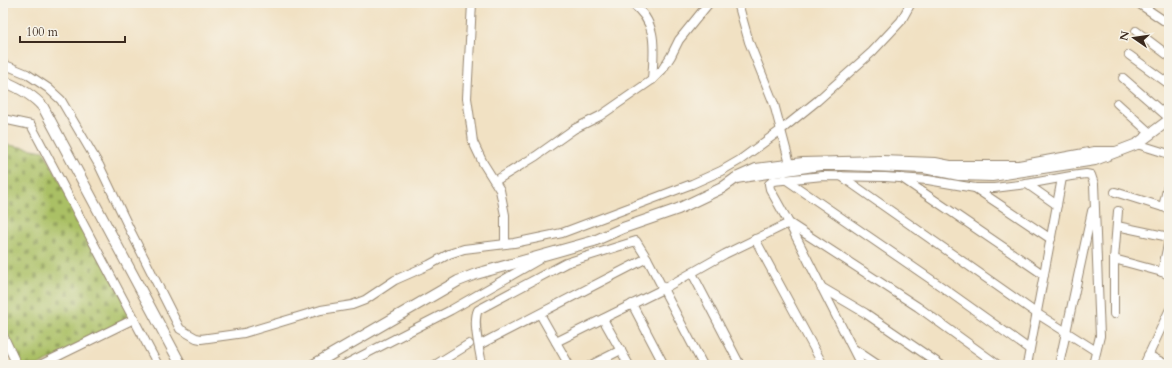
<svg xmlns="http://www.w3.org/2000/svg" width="1172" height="368" font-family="Cardo,serif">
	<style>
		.cemetery { fill: url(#cemetery-stones); stroke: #727542 }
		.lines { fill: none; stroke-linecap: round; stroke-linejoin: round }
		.minor-casing { stroke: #968670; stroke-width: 10 }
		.tertiary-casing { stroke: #968670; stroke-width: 12 }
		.minor { stroke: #fff; stroke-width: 8 }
		.tertiary { stroke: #fff; stroke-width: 10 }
	</style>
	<defs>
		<pattern id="cemetery-stones" width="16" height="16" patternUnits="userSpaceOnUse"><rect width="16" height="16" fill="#aac065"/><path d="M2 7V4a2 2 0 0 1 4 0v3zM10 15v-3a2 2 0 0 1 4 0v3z" fill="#8c9c53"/></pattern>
	</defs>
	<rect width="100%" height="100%" fill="#f7f3e8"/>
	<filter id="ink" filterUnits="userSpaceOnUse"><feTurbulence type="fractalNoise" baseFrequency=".025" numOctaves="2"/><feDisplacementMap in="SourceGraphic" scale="8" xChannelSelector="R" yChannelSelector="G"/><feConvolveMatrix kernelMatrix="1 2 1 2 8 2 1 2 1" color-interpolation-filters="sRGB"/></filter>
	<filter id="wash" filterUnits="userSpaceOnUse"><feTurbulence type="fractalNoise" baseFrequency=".012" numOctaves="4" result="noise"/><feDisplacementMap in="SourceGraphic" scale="16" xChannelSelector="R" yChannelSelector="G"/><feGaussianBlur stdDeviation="0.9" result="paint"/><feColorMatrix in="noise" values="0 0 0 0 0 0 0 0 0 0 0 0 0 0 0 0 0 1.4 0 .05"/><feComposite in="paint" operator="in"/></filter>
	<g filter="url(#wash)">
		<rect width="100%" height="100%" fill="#f1e1c3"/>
		<polygon class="cemetery" points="3,144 44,151 134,319 40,365 17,365 3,335"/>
	</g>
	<g filter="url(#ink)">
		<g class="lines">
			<g class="minor-casing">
				<g id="minor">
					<polyline points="472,3 467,98 470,119 473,142 483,163 500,190 505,215 505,244"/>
					<path d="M631 3C659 22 654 50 652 80"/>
					<polyline points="738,3 749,42 774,104 790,164"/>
					<polyline points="1141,5 1169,24"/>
					<polyline points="1136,31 1169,56"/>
					<polyline points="1129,55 1169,84"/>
					<polyline points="3,64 27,74 48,88 61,100 99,165 131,232 180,329 196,338 201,339 244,333 321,310 352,305 365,300 395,280 429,265 449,254 464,249 514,243 562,233 692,184 721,171 740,160 781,130 817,101 872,52 901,21 911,3"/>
					<polyline points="1123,78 1169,118"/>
					<polyline points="1117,103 1150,133"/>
					<polyline points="3,119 31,125 158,365"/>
					<polyline points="1137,144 1169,154"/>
					<polyline points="841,176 1036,313 1096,351"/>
					<polyline points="902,178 1044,275"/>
					<polyline points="785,179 942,287 1029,349"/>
					<polyline points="495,181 536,156 574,129 600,116 652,80 662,70 671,56 679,40 709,3"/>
					<polyline points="1027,184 1057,205"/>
					<polyline points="975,188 1051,239"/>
					<polyline points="1115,192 1169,209"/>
					<polyline points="1163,207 1169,181"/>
					<polyline points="1117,226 1169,237"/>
					<polyline points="755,239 823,365"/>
					<polyline points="1114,259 1162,272 1169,275"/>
					<polyline points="1162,272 1169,240"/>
					<polyline points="692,273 740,365"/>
					<polyline points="821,287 865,313 941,365"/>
					<polyline points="632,304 664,365"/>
					<polyline points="540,314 569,365"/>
					<polyline points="1114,314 1114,259 1118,211"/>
					<polyline points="603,319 629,365"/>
					<polyline points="3,335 17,365"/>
					<polyline points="556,342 663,289 725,254 789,223 918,307 998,365"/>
					<polyline points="479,345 647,258"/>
					<polyline points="854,349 878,365"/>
					<polyline points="1148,355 1167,365"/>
					<polyline points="40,365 134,319"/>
					<polyline points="344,365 451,310 540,259"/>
					<polyline points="435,365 469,344"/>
					<path d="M482 365C480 351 472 322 478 310L566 263 636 241 648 260 703 365"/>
					<polyline points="591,365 621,350"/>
					<polyline points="861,365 789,223 770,189 769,184 773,181 823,176 885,177 928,180 975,188 994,188 1027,184 1071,176 1086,174 1091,175 1094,184 1100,336 1093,365"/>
					<polyline points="1027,365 1062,178"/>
					<polyline points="1059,365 1092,211"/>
					<polyline points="1144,365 1169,311"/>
				</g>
			</g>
			<g class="tertiary-casing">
				<g id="tertiary">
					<path d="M3 81C18 87 33 95 43 107L181 365"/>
					<polyline points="1114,152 1095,152 1019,166 950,166 935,163 882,161 803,163 756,169 736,178 820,165 844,165 924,168 959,175 992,176 1095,160 1137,144 1169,120"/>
					<polyline points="313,365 458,281 476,274 594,241 623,228 678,209 722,188 736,178"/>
				</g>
			</g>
			<use href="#minor" class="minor"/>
			<use href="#tertiary" class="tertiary"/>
		</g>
	</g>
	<rect width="1172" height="368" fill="none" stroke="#f7f3e8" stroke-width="16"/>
	<g transform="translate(1134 38) rotate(283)" stroke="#f7f3e8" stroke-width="3" paint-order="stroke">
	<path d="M0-3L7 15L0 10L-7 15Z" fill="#3b2a1e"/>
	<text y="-6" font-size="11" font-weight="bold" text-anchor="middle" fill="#3b2a1e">N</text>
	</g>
	<path d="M20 36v6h105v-6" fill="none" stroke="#3b2a1e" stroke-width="2"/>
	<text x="26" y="36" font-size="12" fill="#3b2a1e" stroke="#f7f3e8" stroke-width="3" paint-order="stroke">100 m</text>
</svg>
